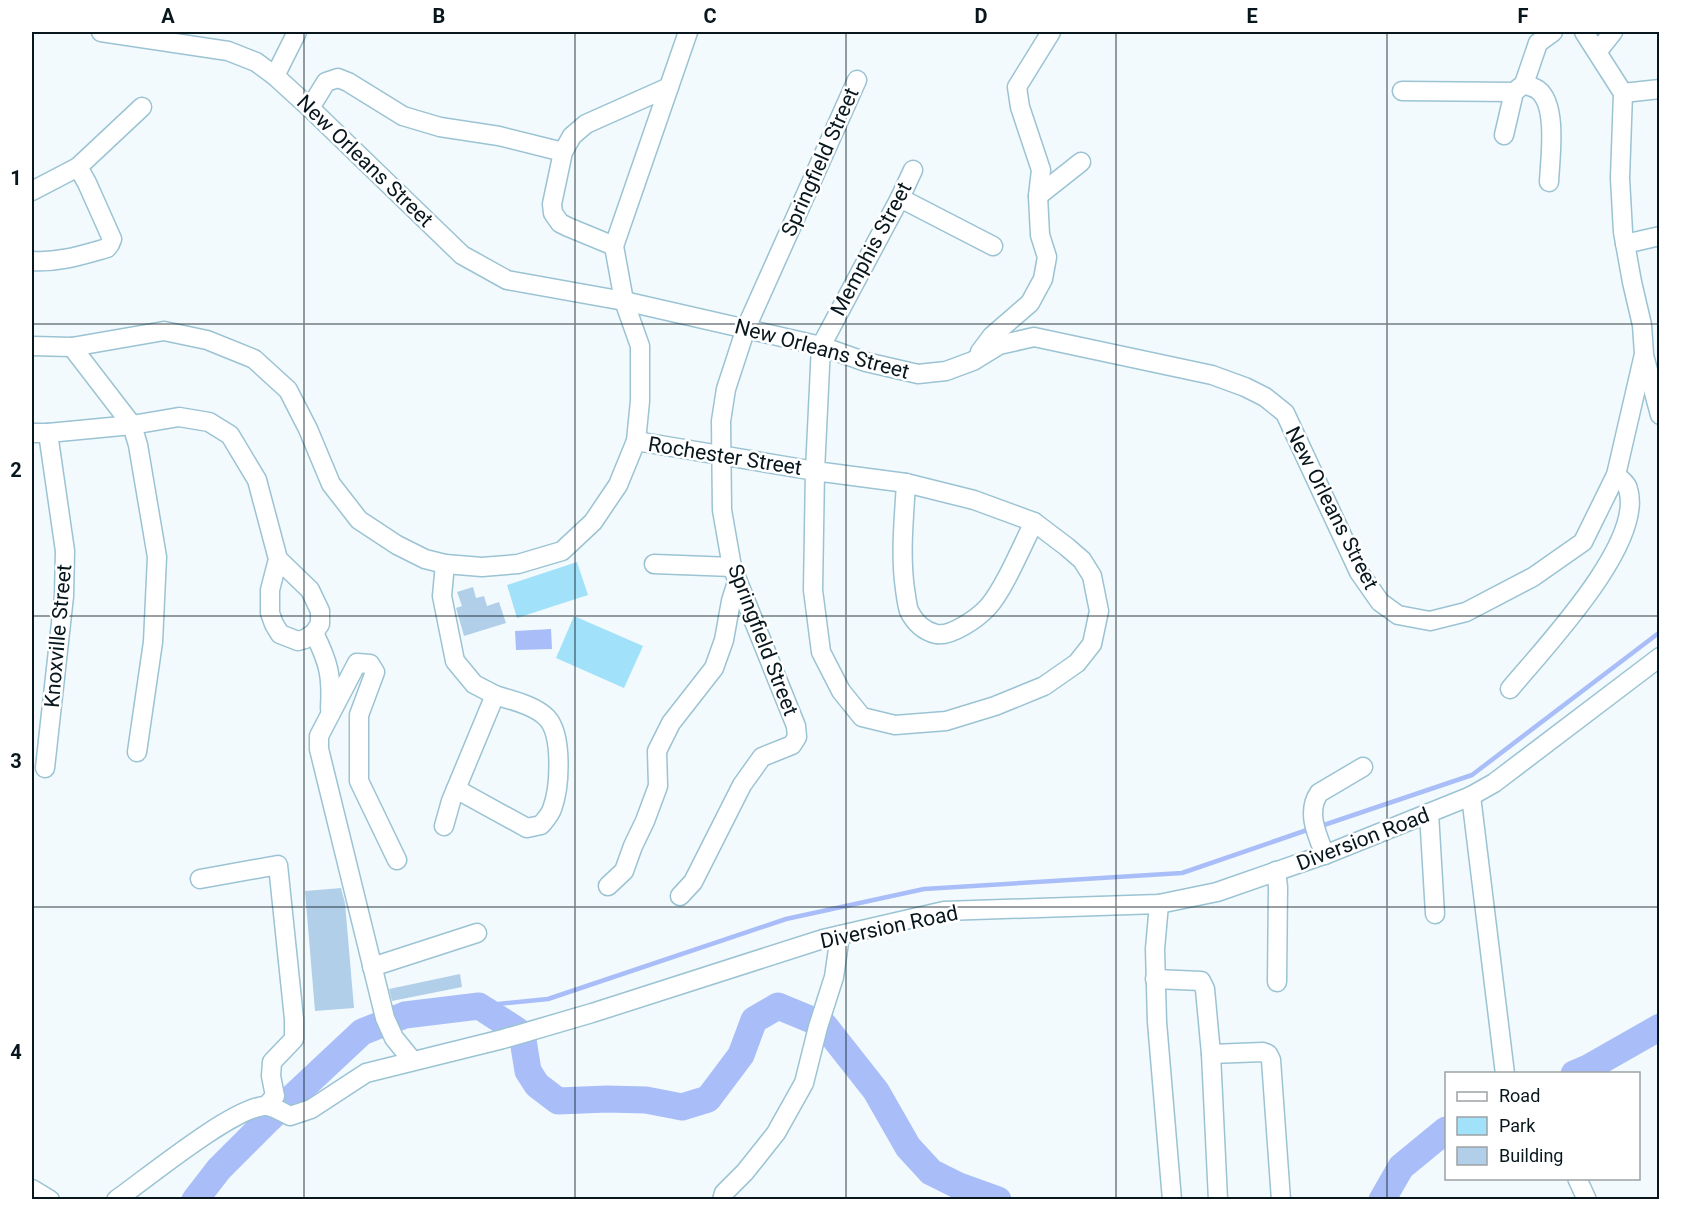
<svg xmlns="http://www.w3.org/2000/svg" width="1691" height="1231" font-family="Roboto,sans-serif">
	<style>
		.green { fill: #a2e1fa }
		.water { fill: #a9bef8 }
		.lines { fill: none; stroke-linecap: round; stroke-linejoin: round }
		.stream { stroke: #a9bef8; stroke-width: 4.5 }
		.river { stroke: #a9bef8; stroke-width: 27 }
		.building { fill: #b2cfe9 }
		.minor-casing { stroke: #9bc3d3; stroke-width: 21 }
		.minor { stroke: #fff; stroke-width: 18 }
		.grid { fill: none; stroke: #08171d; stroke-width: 1.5; stroke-opacity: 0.55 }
		.labels { text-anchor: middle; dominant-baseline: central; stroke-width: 5; stroke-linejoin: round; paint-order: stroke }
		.street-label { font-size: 21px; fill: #08171d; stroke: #fff }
		.neatline { fill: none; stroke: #08171d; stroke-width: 2 }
		.grid-label { font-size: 20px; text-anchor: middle; font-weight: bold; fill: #08171d }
	</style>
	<rect width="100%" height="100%" fill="#f2fafd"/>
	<g class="green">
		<polygon points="577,562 588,595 517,618 507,585"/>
		<polygon points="574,616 643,646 624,688 556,658"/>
	</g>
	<polygon class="water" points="551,629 552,649 516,650 515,631"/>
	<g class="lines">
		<g class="stream">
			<polyline points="1318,827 1472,775 1660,632"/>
			<polyline points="479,1006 548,999 786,919 924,889 1182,873 1310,829"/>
		</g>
		<g class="river">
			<polyline points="523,1040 528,1071 537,1085 558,1101 607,1099 646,1100 682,1107 708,1099 741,1055 754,1020 778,1006 824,1025 876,1091 908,1147 931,1172 959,1186 998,1200"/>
			<polyline points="1574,1074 1588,1068 1660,1027"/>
			<polyline points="195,1200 219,1169 267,1121 362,1032 405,1015 479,1006 518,1031"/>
			<polyline points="1382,1200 1401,1167 1446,1130"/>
		</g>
	</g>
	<g class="building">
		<polygon points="473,587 476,598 484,596 487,606 499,602 506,623 464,636 456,608 462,606 457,592"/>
		<polygon points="341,888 345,903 354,1008 315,1011 305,891"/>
		<polygon points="460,974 462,987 392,1001 389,989"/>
	</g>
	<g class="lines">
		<g class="minor-casing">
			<g id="minor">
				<polyline points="101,32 228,51 256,62 275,76 310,108 462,255 507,280 624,301 821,346 866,362 918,374 946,371 973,361 999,345 1034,337 1212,375 1245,387 1265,397 1285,413 1359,572 1380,602 1398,615 1430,621 1466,612 1533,577 1583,542 1616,475 1644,354 1642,325 1632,282 1623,232 1620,178 1623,93 1584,32"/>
				<polyline points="1598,51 1613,32"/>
				<polyline points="275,76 297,32"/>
				<path d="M1524 84C1528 86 1534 87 1538 90 1558 105 1550 159 1549 182"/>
				<polyline points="1402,91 1514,92 1524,84 1538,43 1553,32"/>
				<polyline points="1623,93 1660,89"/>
				<polyline points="310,108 326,82 338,78 348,82 403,116 440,127 499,136 563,152"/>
				<polyline points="1504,135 1514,92"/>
				<polyline points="78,167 142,107"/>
				<path d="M32 191 78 167 87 183 112 239 110 244 107 248C82 255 58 263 32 261"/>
				<polyline points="1038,196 1081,162"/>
				<polyline points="900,198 993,246"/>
				<polyline points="1625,244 1660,236"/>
				<polyline points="614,246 568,227 560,223 553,213 552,204 563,152 572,136 586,124 669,87"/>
				<polyline points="32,346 72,347 164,331 207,340 254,359 288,390 308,429 331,484 359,520 397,545 425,559 445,564 482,567 518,564 562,551 593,522 618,485 636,441 640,401 640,346 624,301 614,246 688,32"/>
				<polyline points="72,347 132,425 138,445 157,557 153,642 137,752"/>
				<polyline points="980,352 992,336 1030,303 1043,279 1047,257 1040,235 1038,196 1041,170 1020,107 1017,87 1051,32"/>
				<polyline points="1645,359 1660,415"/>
				<polyline points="32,433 48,433 132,425 179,417 209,422 230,435 257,480 278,559 270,590 270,613 274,624 280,634 298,641 305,639 314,633 320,624 320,611 310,590 278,559"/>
				<polyline points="636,441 815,471 906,483 974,500 1034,522 1067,547 1082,560 1092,576 1099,611 1092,644 1077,663 1044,686 995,706 946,721 895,725 862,717 841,691 821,652 813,590 815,471 821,346 900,198 913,170"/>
				<path d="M906 483C904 519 900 554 905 589 906 596 907 605 909 611 915 623 924 631 936 634 951 637 978 618 988 607 1004 589 1022 546 1034 522"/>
				<polyline points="654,564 732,567"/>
				<path d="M314 633C329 663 332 676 330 709"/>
				<path d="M1510 689C1543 649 1645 543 1628 489 1627 483 1620 479 1616 475"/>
				<polyline points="45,768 64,596 65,551 48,433"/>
				<path d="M456 789 527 828 541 825C545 820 550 815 552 809 560 788 563 735 547 718 535 705 510 700 495 695"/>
				<polyline points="1471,796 1505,1074"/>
				<polyline points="1429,813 1435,914"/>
				<polyline points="444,826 451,801 495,695 474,684 455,661 442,596 445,564"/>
				<path d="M1325 855C1317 835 1306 812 1319 793L1363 767"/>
				<polyline points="397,860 359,781 359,715 375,672 370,664 357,663 319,736 319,749 385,1018 394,1038 412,1060"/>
				<polyline points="1276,871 1278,887 1277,982"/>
				<polyline points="200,879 278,865 294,1019 294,1039 272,1062 271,1076 275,1096 267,1105"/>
				<polyline points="608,886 624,871 633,846 645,821 658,786 657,751 671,723 714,668 724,640 731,601 737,582"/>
				<polyline points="680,896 693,882 742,785 762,757 792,745 797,737 796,726 732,567 722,510 721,421 726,389 746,328 857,80"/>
				<polyline points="1159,904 1155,949 1157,1022 1172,1200"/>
				<polyline points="372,967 477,933"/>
				<polyline points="1155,979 1201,981 1205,989 1211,1054 1218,1200"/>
				<polyline points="1211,1054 1263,1052 1268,1054 1271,1060 1281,1200"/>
				<polyline points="1577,1178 1587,1200"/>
				<polyline points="32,1189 50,1200"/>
				<path d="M116 1200C147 1178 231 1109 264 1106 272 1105 282 1112 290 1116L311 1109 366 1073 503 1039 592 1013 823 939 944 911 1159 904 1217 892 1332 852 1471 796 1494 783 1660 657"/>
				<polyline points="722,1200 724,1193 745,1172 776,1133 804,1083 818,1027 834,977 840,935"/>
			</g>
		</g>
		<use href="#minor" class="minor"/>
	</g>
	<path class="grid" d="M304 32V1200M575 32V1200M846 32V1200M1116 32V1200M1387 32V1200M32 324H1660M32 616H1660M32 907H1660"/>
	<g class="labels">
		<g class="street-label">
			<text transform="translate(365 161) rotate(44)">New Orleans Street</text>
			<text transform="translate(820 162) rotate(-66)">Springfield Street</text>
			<text transform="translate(871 249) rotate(-62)">Memphis Street</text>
			<text transform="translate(822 349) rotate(15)">New Orleans Street</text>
			<text transform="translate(725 456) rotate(9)">Rochester Street</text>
			<text transform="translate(1332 508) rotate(63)">New Orleans Street</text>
			<text transform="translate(58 636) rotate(-85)">Knoxville Street</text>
			<text transform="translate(763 640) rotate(69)">Springfield Street</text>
			<text transform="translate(1363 839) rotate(-21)">Diversion Road</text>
			<text transform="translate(889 927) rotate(-12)">Diversion Road</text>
		</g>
	</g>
	<rect width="1691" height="1231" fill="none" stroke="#ffffff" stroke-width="66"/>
	<rect x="1445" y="1072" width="195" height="108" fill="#ffffff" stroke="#9ca2a5" stroke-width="1.5"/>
	<rect x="1457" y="1092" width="30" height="9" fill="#ffffff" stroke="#9ca2a5" stroke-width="1.5"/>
	<text x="1499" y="1102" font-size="18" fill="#08171d">Road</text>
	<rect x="1457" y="1117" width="30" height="18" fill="#a2e1fa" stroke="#9ca2a5" stroke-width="1.5"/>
	<text x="1499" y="1132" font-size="18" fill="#08171d">Park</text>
	<rect x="1457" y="1147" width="30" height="18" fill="#b2cfe9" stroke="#9ca2a5" stroke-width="1.5"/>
	<text x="1499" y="1162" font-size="18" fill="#08171d">Building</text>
	<rect x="33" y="33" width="1625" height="1165" class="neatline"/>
	<g class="grid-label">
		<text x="168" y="23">A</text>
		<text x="439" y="23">B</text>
		<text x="710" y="23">C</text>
		<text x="981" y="23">D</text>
		<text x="1252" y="23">E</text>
		<text x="1523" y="23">F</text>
		<text x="16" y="185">1</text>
		<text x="16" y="477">2</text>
		<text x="16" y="768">3</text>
		<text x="16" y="1059">4</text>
	</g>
</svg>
